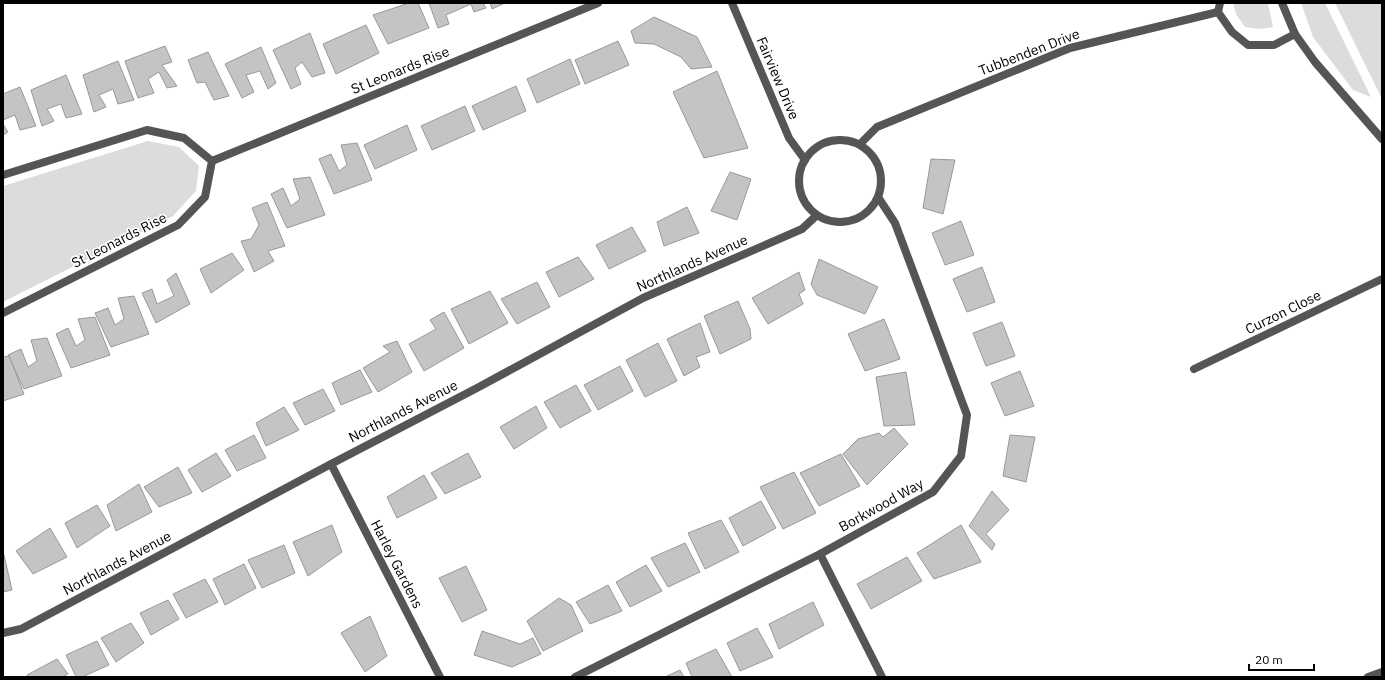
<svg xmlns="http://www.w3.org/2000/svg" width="1385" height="680" font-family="'IBM Plex Sans',sans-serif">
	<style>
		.green { fill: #dcdcdc }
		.building { fill: #c4c4c4; stroke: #999 }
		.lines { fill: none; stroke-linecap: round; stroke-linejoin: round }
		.minor { stroke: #555; stroke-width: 8 }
		.tertiary { stroke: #555; stroke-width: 8 }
		.labels { text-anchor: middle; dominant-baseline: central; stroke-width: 3; stroke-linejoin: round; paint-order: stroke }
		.street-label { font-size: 14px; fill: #000; stroke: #fff }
	</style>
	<rect width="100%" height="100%" fill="#fff"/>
	<g class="green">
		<polygon points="1233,3 1268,3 1273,27 1259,29 1245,27 1236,14"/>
		<polygon points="1301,3 1325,3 1371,97 1353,90 1313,37"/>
		<polygon points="1335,3 1382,3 1382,99"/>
		<polygon points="148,141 179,147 199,166 196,191 173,216 3,302 3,186"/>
	</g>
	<g class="building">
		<polygon points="409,3 418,3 429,28 388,44 373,15"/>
		<polygon points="429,3 483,3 486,8 474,12 471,4 446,15 449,24 438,28"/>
		<polygon points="490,3 505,3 492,9"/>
		<polygon points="654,17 697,37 712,67 691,69 681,57 654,44 635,43 631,31"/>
		<polygon points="366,25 379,53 336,74 323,44"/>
		<polygon points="310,33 325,73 312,77 302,62 295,68 301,84 291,89 273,50"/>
		<polygon points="618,41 629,65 585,84 575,60"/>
		<polygon points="165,46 172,62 162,65 177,86 167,88 159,72 148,79 154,93 138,98 125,61"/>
		<polygon points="261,47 276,83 268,89 260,71 246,75 254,92 242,98 225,64"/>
		<polygon points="208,52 229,96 214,100 205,82 197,83 188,60"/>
		<polygon points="570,59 580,84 537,103 527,79"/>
		<polygon points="118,61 134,100 118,104 113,89 99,95 106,107 94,112 83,75"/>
		<polygon points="717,71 748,148 704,158 673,92"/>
		<polygon points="66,75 82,114 66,118 61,104 47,109 54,121 42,126 31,90"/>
		<polygon points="516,86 526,111 483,130 472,106"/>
		<polygon points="20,87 36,126 20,130 15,115 3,120 3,94"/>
		<polygon points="465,106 475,131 432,150 421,126"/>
		<polygon points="3,124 8,132 3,135"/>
		<polygon points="407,125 417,150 375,169 364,145"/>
		<polygon points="357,143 372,180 334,194 319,159 331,154 339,171 347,165 341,145"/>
		<polygon points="931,159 955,160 943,214 923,208"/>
		<polygon points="730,172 751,179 737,220 711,211"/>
		<polygon points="310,177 325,215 287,228 271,194 283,188 291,206 300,199 293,179"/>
		<polygon points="267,202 285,246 268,251 274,261 254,272 241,241 251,239 259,225 252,208"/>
		<polygon points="687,207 699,233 664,246 657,222"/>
		<polygon points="961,221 974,255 945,265 932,233"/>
		<polygon points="632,227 646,251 609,269 596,245"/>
		<polygon points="232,253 244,270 211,293 200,269"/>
		<polygon points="578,257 594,279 559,297 546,272"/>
		<polygon points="819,259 878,287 865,314 817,295 811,284"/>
		<polygon points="982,267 995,302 967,312 953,279"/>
		<polygon points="799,272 805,290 799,294 803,304 768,324 752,298"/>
		<polygon points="176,273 190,304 156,323 142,293 152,289 157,304 174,296 167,280"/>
		<polygon points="537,282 550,307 517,324 501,299"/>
		<polygon points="490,291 508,323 469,344 451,309"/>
		<polygon points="134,296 149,334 111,347 95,313 108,308 115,325 124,319 118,298"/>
		<polygon points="738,301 750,329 751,339 720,354 704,316"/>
		<polygon points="444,312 464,348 424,371 409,344 436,329 430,320"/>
		<polygon points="95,317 110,355 71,368 56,334 68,328 76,346 85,340 78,319"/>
		<polygon points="884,319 900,359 865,371 848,334"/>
		<polygon points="1002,322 1015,356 986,366 973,333"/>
		<polygon points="700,323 710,352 696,357 700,367 684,376 667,339"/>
		<polygon points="47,338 62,376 24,389 8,355 21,349 28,367 37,361 31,340"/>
		<polygon points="397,341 412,372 378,392 363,368 390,352 383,346"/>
		<polygon points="658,343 677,381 645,397 626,360"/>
		<polygon points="9,356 24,394 3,401 3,357"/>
		<polygon points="620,366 633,391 598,410 584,385"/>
		<polygon points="360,370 372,392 341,405 332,383"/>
		<polygon points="1020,371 1034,406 1005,416 991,383"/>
		<polygon points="906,372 915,425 884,426 876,377"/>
		<polygon points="576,385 591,411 560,428 544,402"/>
		<polygon points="323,389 335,411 305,425 293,403"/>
		<polygon points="536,406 547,428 514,449 500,427"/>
		<polygon points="284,407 299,430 266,446 256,423"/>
		<polygon points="894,428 908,444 867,485 843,454 858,439 879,433 883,437"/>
		<polygon points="254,435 266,458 237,471 225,450"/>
		<polygon points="1010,435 1035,437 1026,482 1003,476"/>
		<polygon points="216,453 231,476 202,492 188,470"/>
		<polygon points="468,453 481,477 445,494 431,473"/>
		<polygon points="841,454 860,486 819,506 800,473"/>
		<polygon points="178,467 192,493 159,507 144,487"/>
		<polygon points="794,472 816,513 783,529 760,487"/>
		<polygon points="424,475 437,498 397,518 387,497"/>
		<polygon points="139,484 152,512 116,531 107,505"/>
		<polygon points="992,491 1009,510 986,534 995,544 992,550 969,526"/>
		<polygon points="761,501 776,528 743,546 729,518"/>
		<polygon points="97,505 110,526 77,548 65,523"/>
		<polygon points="721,520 739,552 705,569 688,533"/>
		<polygon points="332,525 342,552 308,576 293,542"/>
		<polygon points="961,525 981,562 934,579 917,553"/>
		<polygon points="50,528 67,557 33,574 16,551"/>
		<polygon points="685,543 700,572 668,587 651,558"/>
		<polygon points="284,545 295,573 262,588 248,560"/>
		<polygon points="4,555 12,590 3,592 3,556"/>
		<polygon points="907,557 922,581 871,609 857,584"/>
		<polygon points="244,564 256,588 225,605 213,579"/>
		<polygon points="646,565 662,591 630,607 616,582"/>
		<polygon points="466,566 487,610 462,622 439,578"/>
		<polygon points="205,579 218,602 186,618 173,594"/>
		<polygon points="608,585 622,611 590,624 576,602"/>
		<polygon points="559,598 571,605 583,631 543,651 527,621"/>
		<polygon points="168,600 179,619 151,635 140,613"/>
		<polygon points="813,602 824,625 779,649 769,624"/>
		<polygon points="370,616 387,656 365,672 341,633"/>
		<polygon points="131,623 144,643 116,662 101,638"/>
		<polygon points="757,628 773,657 740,671 727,643"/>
		<polygon points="482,631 520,644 533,638 541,654 512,667 474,655"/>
		<polygon points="97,641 109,665 82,677 76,677 66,655"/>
		<polygon points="716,649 732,677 692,677 686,663"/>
		<polygon points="57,659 68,674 62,677 28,677 27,675"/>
		<polygon points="680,670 684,677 665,677"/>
	</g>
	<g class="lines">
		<g class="minor">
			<polyline points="732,3 789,138 805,160"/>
			<polyline points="1220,3 1218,12 1232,32 1248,45 1274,45 1295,34"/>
			<circle cx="840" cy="181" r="41"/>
			<polyline points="860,144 877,127 1070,48 1218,12"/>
			<polyline points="212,161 598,3"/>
			<polyline points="3,175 147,130 184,138 212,161 205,197 178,225 3,313"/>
			<polyline points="1194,369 1382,279"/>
			<polyline points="331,464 440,677"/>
			<polyline points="820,554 882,677"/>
			<polyline points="3,633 21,629 331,464 477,388 643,298 802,229 817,215"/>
			<polyline points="575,677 820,554 933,492 961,456 967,415 895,223 878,197"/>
			<polyline points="1368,677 1382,672"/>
		</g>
		<polyline class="tertiary" points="1282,3 1295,34 1315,62 1382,139"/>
	</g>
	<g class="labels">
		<g class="street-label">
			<text transform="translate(1029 52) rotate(-21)">Tubbenden Drive</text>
			<text transform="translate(400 70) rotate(-22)">St Leonards Rise</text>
			<text transform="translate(778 78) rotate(67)">Fairview Drive</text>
			<text transform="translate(119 240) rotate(-27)">St Leonards Rise</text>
			<text transform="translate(692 263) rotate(-24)">Northlands Avenue</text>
			<text transform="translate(1283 312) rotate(-26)">Curzon Close</text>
			<text transform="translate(403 411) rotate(-27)">Northlands Avenue</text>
			<text transform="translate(881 505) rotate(-29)">Borkwood Way</text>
			<text transform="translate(117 563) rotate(-28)">Northlands Avenue</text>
			<text transform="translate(397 564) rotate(63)">Harley Gardens</text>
		</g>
	</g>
	<rect width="1385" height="680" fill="none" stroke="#000000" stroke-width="8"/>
	<path d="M1249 664v6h65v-6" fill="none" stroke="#000000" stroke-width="2"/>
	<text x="1255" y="664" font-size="12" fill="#000000" stroke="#ffffff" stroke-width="3" paint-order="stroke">20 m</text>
</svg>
